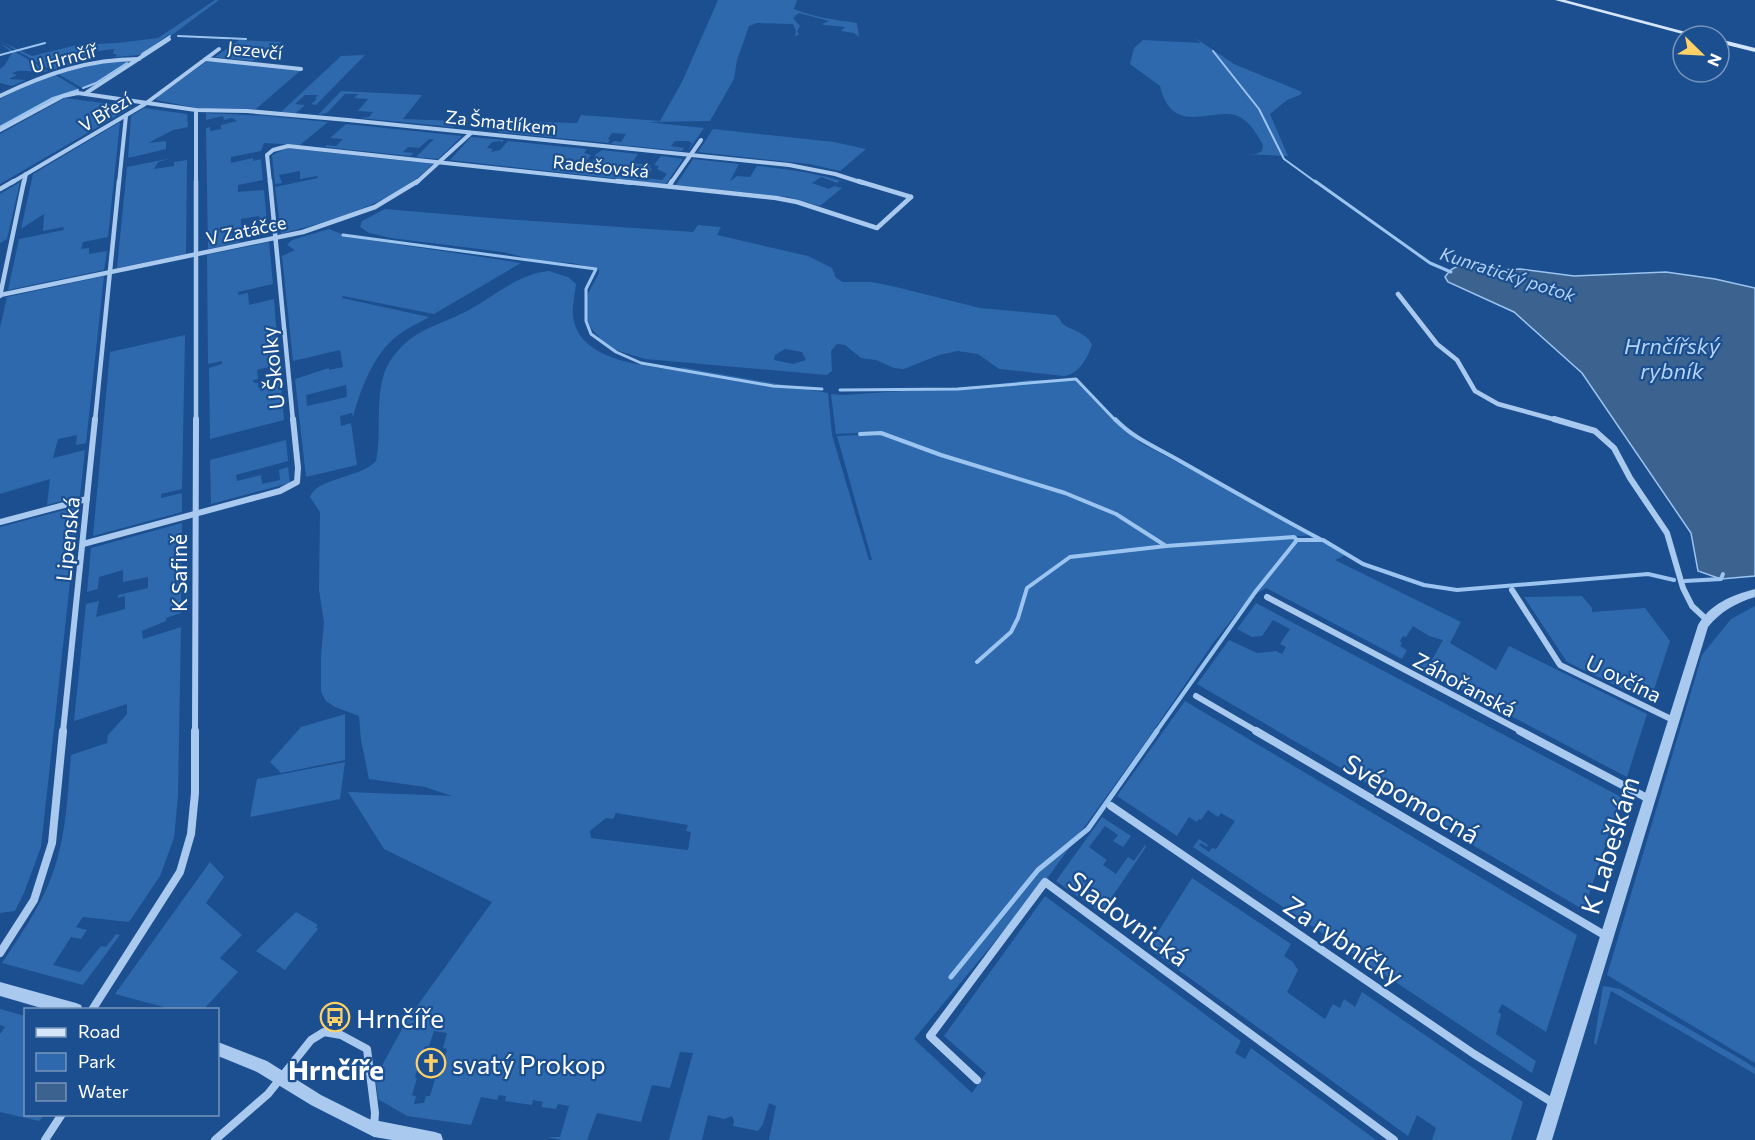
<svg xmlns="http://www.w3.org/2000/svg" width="1755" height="1140" font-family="Commissioner,sans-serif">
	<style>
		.green { fill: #2e69ad; fill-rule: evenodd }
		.water { fill: #3c6290; stroke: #9cc4f0; stroke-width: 1.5 }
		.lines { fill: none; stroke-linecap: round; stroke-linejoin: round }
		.stream-far3 { stroke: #9cc4f0; stroke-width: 2 }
		.stream-far2 { stroke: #9cc4f0; stroke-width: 3 }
		.stream-far1 { stroke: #9cc4f0; stroke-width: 4 }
		.stream { stroke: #9cc4f0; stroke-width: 5 }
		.minor-far3 { stroke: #a9c9ee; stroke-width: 4 }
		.minor-far2 { stroke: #a9c9ee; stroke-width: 4.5 }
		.minor-far1 { stroke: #a9c9ee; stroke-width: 6 }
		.minor { stroke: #a9c9ee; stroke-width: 8 }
		.tertiary { fill: #a9c9ee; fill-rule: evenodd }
		.secondary { fill: #d6e6fa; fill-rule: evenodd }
		.labels { text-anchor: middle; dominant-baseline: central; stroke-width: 4.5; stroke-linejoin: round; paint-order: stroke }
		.far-street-label { font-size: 18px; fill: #fff; stroke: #1b4f8f }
		.far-water-label { font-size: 18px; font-style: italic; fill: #b5d3f5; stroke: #1b4f8f }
		.street-label { font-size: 21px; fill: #fff; stroke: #1b4f8f }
		.water-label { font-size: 22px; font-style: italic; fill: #b5d3f5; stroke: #1b4f8f }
		.near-street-label { font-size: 26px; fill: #fff; stroke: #1b4f8f }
		.near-poi-label { font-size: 26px; fill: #fff; stroke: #1b4f8f; text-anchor: start }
		.near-quarter-label { font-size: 28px; font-weight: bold; fill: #fff; stroke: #1b4f8f }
	</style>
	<rect width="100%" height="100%" fill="#1b4f8f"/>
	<g class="green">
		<path d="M215 0H219L172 35H168L140 55 115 57 117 54H113L114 49 90 52 88 58 81 62 79 55 70 56 67 53 49 61C57 64 64 61 72 64L51 70 0 41 32 56 77 45 117 43 158 38Z"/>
		<path d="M718 0H797L794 9C814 17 835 20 857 23L859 37 854 33 841 31 845 27 824 25 822 24 829 21 799 13 793 18 800 26 797 31 799 34 795 37 796 31 793 24 757 23 749 26 737 60 734 79 710 121 647 122 704 128 688 151 692 143 688 141H675L671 146 684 148 682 151 611 144 614 141 621 142 626 134 612 133 608 139 610 140 608 143 498 132 510 121 577 123 581 115 660 121 682 82Z"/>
		<path d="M1194 37 1234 64 1302 92 1300 95 1287 100 1270 114 1288 156 1244 154H1256L1262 151 1263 145C1258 136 1252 125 1243 119 1219 101 1173 142 1160 86L1130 64 1134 48 1143 40 1201 43Z"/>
		<polygon points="239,40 282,42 253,61 215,57"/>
		<path d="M0 43 48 71C36 75 24 67 12 73L17 75 9 79 26 80 12 86 0 83V69C8 65 7 56 15 51L11 52Z"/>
		<polygon points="365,55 316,105 311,104 317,99 315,98 318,95 305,95 295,104 305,105 296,113 281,112 341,56"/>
		<path d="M130 61C119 69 99 89 82 88L55 72 109 62Z"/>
		<polygon points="207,61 301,70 256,109 197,108 156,100 159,96"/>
		<polygon points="52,73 79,89 56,97 0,127 0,99"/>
		<polygon points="341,91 422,95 403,119 459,121 453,127 360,118 369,117 373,112 358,111 368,99 354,98 358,94 345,94 327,113 318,115"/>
		<polygon points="65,98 132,107 0,184 0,134"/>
		<polygon points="144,108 187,114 188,127 173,130 148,143 166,141 166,149 128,158 131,116"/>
		<polygon points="206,113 268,116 328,122 300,145 264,143 261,151 231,157 231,163 253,158 253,161 261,159 263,180 238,185 238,192 264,190 267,223 260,225 259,216 241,219 241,226 249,225 249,227 231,231 233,237 239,236 240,242 208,249 206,128 210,127 210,131 221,129 221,125 237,121 232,118 224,120 223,116 206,120"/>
		<polygon points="120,122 108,237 83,242 81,249 89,248 89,254 107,251 104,270 8,290 19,239 64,230 63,227 43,231 44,214 21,229 33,174"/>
		<polygon points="346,124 462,136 438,159 416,157 434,139 429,139 419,148 408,147 403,152 414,153 410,156 325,147 327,145 336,146 343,139 330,138"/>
		<polygon points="713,129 834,142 866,149 840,171 809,164 698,152"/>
		<polygon points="471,137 504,140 501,143 501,141 492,142 487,148 493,149 491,152 500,150 508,141 587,149 584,153 591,155 579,171 598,172 602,166 591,165 595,155 602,150 638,154 632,163 651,165 649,168 652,169 646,178 662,180 667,174 657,169 659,166 654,165 661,156 683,159 666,184 450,160"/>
		<path d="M287 148 433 164C393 204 334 220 281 234L275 187 318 178 317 176 300 179V171L279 175 282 183 275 184 272 155Z"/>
		<polygon points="172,158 158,162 154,169 174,166 174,162 187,160 186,254 117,268 127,167"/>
		<path d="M693 159 739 164 730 181 737 176 750 177 757 166C788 169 818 173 848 183L840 180 837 183 821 177 812 183 829 189 834 186 842 188 820 206 788 197 676 185Z"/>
		<polygon points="20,182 7,239 0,243 0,194"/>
		<path d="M385 209 491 218 693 232 698 225 721 227 717 235 808 256 832 268 836 278 843 282H871L892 286 980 308 1055 315C1061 318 1059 321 1064 325 1074 331 1088 334 1092 345 1087 359 1079 374 1064 376L999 369 978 354 958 351 939 355 904 369 894 368 876 360 861 358 845 345 837 344 831 351 832 371 827 375 645 359 609 348 591 328 585 315V299L599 273V269L572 263 539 261 503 252 391 238 369 233 360 227 362 221ZM785 349 802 352 806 360 793 364 774 360 775 355Z"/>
		<path d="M329 229 349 237 521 263 434 314 343 296 342 298 429 317C419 323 407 328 397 336 373 355 361 388 353 417L352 413 340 416 341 426 351 423 357 465 306 477 295 379 329 368V370L343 367 340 350 293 361 282 256 295 250 287 245 292 240ZM346 385 347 397 307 406 306 395Z"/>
		<polygon points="269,242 273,284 238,292 238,295 248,293 249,305 274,299 279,364 257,370 258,379 253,380 254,383 258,383 258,388 281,382 284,420 210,439 209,368 222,364 222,361 208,364 207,255"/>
		<path d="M549 271 568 277 576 284C575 294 572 306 573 316 579 364 650 365 686 372L681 367 828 393 832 435 869 560H872L837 436 880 434 940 456 1064 494 1114 515 1165 548 1318 537 1348 554 1335 560 1461 622 1450 643 1496 670 1509 646 1647 714 1627 777 1410 663 1418 666 1422 658 1431 662 1443 640 1429 636 1413 626 1406 637 1403 636 1400 641 1402 643 1400 646 1407 650 1402 659 1266 588 1249 598 1214 642 1145 743 1049 876 914 1039 972 1093 986 1073 944 1036 1045 896 1241 1041 1235 1053 1245 1059 1251 1048 1376 1140H769L776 1106 769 1103 763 1124 758 1131 733 1126 734 1121 732 1116 724 1119 708 1115 702 1140H669L693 1053 680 1052 670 1088 652 1085 641 1122 597 1113 587 1140H561L548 1137H560L569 1106 558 1104 556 1109 541 1107 543 1102 533 1100 532 1105 505 1101 506 1096 499 1095 497 1100 481 1097 471 1125 407 1116 378 1099 376 1082 380 1069 407 1020 492 902 384 849 348 792 452 796 425 787 369 779 361 740 359 716 335 707 326 701 321 692V656L324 622 319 590 320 512 310 497C316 478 361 478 376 461 382 432 375 402 384 374 388 361 398 349 409 340 425 327 448 321 467 311 494 297 517 274 549 271ZM616 813 688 825 686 831 691 832 688 850 591 838 590 831 606 818 613 819ZM434 1031 447 1033 443 1048 447 1049 438 1079H435L430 1096H426L424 1103 414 1104 416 1096 412 1095 417 1078 415 1077 425 1046H429Z"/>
		<polygon points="104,276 86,443 76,445 77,435 58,439 53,458 85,450 80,496 47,505 50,479 0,494 0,328 7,297"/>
		<polygon points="185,335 182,489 161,494 161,498 182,493 182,512 93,536 110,352"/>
		<polygon points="1029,380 1079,381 1139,442 1314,535 1167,545 1117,513 1065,492 941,454 881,432 836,434 831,394 842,395 981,386"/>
		<polygon points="286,440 288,461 236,475 237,481 261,475 262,484 280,480 279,470 288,467 290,483 211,504 210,460"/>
		<polygon points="72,508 78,509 41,847 24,893 15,911 0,913 0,527"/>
		<path d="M182 523 181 613 166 618V621L142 631 143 639 181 627 178 796 174 838 160 876 129 922 83 917 76 927 87 930 81 939 71 937 53 965 80 972 101 946 106 947 116 934 120 935 83 985 2 963C24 930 48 896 58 856 67 824 68 788 71 755L107 743 108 735 127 714V704L74 721 86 604 99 601 96 617 125 609V596L118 598V595L148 588V577L123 582V570L99 577 98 589 87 592 91 548Z"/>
		<polygon points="1582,596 1592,608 1592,612 1645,608 1670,641 1650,702 1567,662 1524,597"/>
		<polygon points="1256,603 1621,797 1584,910 1197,684 1229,640 1257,653 1276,651 1282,654 1286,647 1280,644 1290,629 1273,620 1262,636 1252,637 1237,629"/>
		<polygon points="1755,606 1755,1063 1607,975 1702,655 1731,619"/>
		<polygon points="1185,701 1577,935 1546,1032 1502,1004 1498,1012 1501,1014 1496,1034 1536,1061 1532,1073 1193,847 1199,839 1208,845 1207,847 1201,843 1199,845 1209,852 1212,848 1216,849 1235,821 1221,813 1218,817 1208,810 1201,820 1199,819 1197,822 1189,817 1177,836 1117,796"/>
		<polygon points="345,714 345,760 281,773 270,762 301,727"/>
		<polygon points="345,762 340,799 250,817 257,779"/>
		<polygon points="1102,817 1131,836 1123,847 1113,841 1118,835 1105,826 1089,847 1107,860 1103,865 1116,874 1128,857 1134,861 1145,845 1146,847 1101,913 1056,881"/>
		<polygon points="210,862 224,877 206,903 242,935 220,958 238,972 204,1009 171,1009 115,994"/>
		<polygon points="1192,878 1291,944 1284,956 1293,962 1298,970 1287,992 1325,1019 1333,1004 1340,1008 1344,999 1355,1007 1362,992 1523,1102 1511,1140 1432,1140 1436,1128 1417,1115 1408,1136 1148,948"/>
		<polygon points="296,912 318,925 316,927 318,929 285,970 256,951"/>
		<polygon points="1603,986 1620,989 1746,1062 1755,1068 1755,1074 1611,991 1596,1045 1594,1043"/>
		<polygon points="0,1009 25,1016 26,1114 44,1115 39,1121 0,1112 0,1034 5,1027 0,1025"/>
	</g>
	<path class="water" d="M1462 265 1498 270 1520 269 1574 276 1666 272 1715 279 1755 288V576L1721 579 1698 571 1691 533 1582 373 1514 312 1448 282 1445 277C1450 270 1453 267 1462 265Z"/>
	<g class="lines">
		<g class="stream-far3">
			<polyline points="178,36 246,39"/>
			<polyline points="1213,51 1259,109 1284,159 1317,183"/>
			<polyline points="142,54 170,36"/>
			<polyline points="0,55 45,43"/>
			<polyline points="83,88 96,83 127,63"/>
			<polyline points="0,127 53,98 78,90"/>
		</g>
		<g class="stream-far2">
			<polyline points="1315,181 1430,263 1451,272"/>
			<polyline points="343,235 596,269 586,289 586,321 591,334 616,352 641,363 773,386 822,389"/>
			<polyline points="840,390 958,389 1076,379 1116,421"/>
		</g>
		<g class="stream-far1">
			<path d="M1115 419C1134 439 1156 447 1180 461 1226 487 1273 514 1320 539"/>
			<polyline points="860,434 881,433 941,455 1065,493 1116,514 1166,546"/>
			<polyline points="1685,581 1721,579 1723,574"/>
			<polyline points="977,662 1011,632 1018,618 1027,588 1070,557 1166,546 1294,537 1297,540"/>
			<polyline points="1156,732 1256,591 1297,540 1323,540 1363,564 1424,585 1457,590 1648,574 1674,580"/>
		</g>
		<polyline class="stream" points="951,977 1038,870 1088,829 1157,731"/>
		<g class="minor-far3">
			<polyline points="206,59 301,69"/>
			<polyline points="86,93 169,39"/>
			<path d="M0 96C45 74 89 59 139 59"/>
			<polyline points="0,130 63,96 78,93 196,110 247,111 348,120 789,165 835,174 863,183"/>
			<polyline points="11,183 145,104 219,49"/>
			<polyline points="24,183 26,174"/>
			<polyline points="119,183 126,116"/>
			<polyline points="196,183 196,110"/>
			<polyline points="270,183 267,155 273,150 288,146 631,183"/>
			<polyline points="416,183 471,133"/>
			<polyline points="671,183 701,140"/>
		</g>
		<g class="minor-far2">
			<polyline points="270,181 293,421"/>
			<polyline points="617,181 776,198 797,202 877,228 911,197"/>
			<polyline points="858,181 911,197"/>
			<polyline points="669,186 672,181"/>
			<polyline points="0,189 14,181"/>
			<polyline points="1398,294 1437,344 1457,360 1475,391 1498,404 1560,421"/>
			<polyline points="0,295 303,232 375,207 418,181"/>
			<polyline points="0,296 24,181"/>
			<polyline points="95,421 119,181"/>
			<polyline points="196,421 196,181"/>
		</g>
		<g class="minor-far1">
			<polyline points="1554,419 1595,431 1614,448 1630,478 1667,533 1683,588 1692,606 1707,620"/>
			<polyline points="0,522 87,499"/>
			<polyline points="83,544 280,491 297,482 298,468 293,419"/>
			<polyline points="1512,590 1560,665 1673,720"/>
			<polyline points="1267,597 1523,732"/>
			<polyline points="1196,696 1258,732"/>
			<polyline points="63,732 95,419"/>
			<polyline points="195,732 196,419"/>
		</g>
		<g class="minor">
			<polyline points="1256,731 1606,936"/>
			<polyline points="1520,731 1649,799"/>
			<polyline points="1111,806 1474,1054 1555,1104"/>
			<polyline points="0,953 34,900 52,843 63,731"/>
			<polyline points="92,1010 180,872 191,834 195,793 195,731"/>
			<polyline points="977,1080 930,1036 1045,882 1394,1140"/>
			<polyline points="45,1140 62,1114"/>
			<polyline points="215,1140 268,1094 311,1040 324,1032 341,1035 367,1049 375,1113 374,1128"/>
		</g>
		<g class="tertiary">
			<path d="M1755 589V597C1736 603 1721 611 1708 627L1552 1140H1536L1698 625C1710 604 1732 595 1755 589Z"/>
			<polygon points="0,982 76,1003 81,1005 83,1010 48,1010 0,996"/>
			<polygon points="218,1042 267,1061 321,1095 369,1119 435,1132 441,1134 443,1140 392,1140 374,1137 311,1105 257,1072 218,1056"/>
		</g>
		<g class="secondary">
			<polygon points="1555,0 1565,0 1701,36 1690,36"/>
			<polygon points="1719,39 1755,48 1755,52 1719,43"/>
		</g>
	</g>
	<defs>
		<g id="bus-ring" transform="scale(1.5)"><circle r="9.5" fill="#1b4f8f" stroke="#ffd166" stroke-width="1.5"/><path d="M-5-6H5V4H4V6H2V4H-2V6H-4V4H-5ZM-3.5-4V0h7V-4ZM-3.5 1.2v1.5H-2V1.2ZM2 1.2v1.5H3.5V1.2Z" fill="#ffd166"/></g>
		<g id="church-ring" transform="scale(1.5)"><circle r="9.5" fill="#1b4f8f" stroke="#ffd166" stroke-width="1.5"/><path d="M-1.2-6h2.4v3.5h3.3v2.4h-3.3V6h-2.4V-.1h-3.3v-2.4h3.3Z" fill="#ffd166"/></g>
	</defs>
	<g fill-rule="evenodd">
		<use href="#bus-ring" x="335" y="1017"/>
		<use href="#church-ring" x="431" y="1063"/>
	</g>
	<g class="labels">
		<g class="far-street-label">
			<text transform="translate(255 50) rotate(6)">Jezevčí</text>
			<text transform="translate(64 58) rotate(-15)">U Hrnčíř</text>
			<text transform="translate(105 112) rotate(-31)">V Březí</text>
			<text transform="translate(501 122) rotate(6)">Za Šmatlíkem</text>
			<text transform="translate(601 166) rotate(6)">Radešovská</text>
			<text transform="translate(246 230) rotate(-12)">V Zatáčce</text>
		</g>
		<g class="far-water-label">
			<text transform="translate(1508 274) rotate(18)">Kunratický potok</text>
		</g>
		<g class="street-label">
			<text transform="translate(272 368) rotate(-96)">U Školky</text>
			<text transform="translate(67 539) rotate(-84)">Lipenská</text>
			<text transform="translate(178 573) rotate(-90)">K Safině</text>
			<text transform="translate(1624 678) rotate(26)">U ovčína</text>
			<text transform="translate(1465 684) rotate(28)">Záhořanská</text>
		</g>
		<g class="water-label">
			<text x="1672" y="345">Hrnčířský<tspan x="1672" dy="25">rybník</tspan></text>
		</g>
		<g class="near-street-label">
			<text transform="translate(1412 798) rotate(30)">Svépomocná</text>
			<text transform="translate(1609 845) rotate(-73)">K Labeškám</text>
			<text transform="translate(1129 918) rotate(36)">Sladovnická</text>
			<text transform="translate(1344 940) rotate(34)">Za rybníčky</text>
		</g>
		<g class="near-poi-label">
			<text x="356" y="1017">Hrnčíře</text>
			<text x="452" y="1063">svatý Prokop</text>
		</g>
		<g class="near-quarter-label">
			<text x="336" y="1069">Hrnčíře</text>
		</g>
	</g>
	<rect x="24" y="1008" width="195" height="108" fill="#1b4f8f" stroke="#7695bc" stroke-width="1.5"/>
	<rect x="36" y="1028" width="30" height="9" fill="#d6e6fa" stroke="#7695bc" stroke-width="1.5"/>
	<text x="78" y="1038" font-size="18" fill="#ffffff">Road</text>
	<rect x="36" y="1053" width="30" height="18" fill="#2e69ad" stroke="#7695bc" stroke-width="1.5"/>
	<text x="78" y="1068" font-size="18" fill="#ffffff">Park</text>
	<rect x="36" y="1083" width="30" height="18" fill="#3c6290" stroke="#7695bc" stroke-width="1.5"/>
	<text x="78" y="1098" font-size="18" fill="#ffffff">Water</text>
	<g transform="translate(1701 54) rotate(114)"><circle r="28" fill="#1b4f8f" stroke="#7695bc" stroke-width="1.5"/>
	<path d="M0-4.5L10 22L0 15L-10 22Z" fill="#ffd166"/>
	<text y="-9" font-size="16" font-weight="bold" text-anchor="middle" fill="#ffffff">N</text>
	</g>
</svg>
